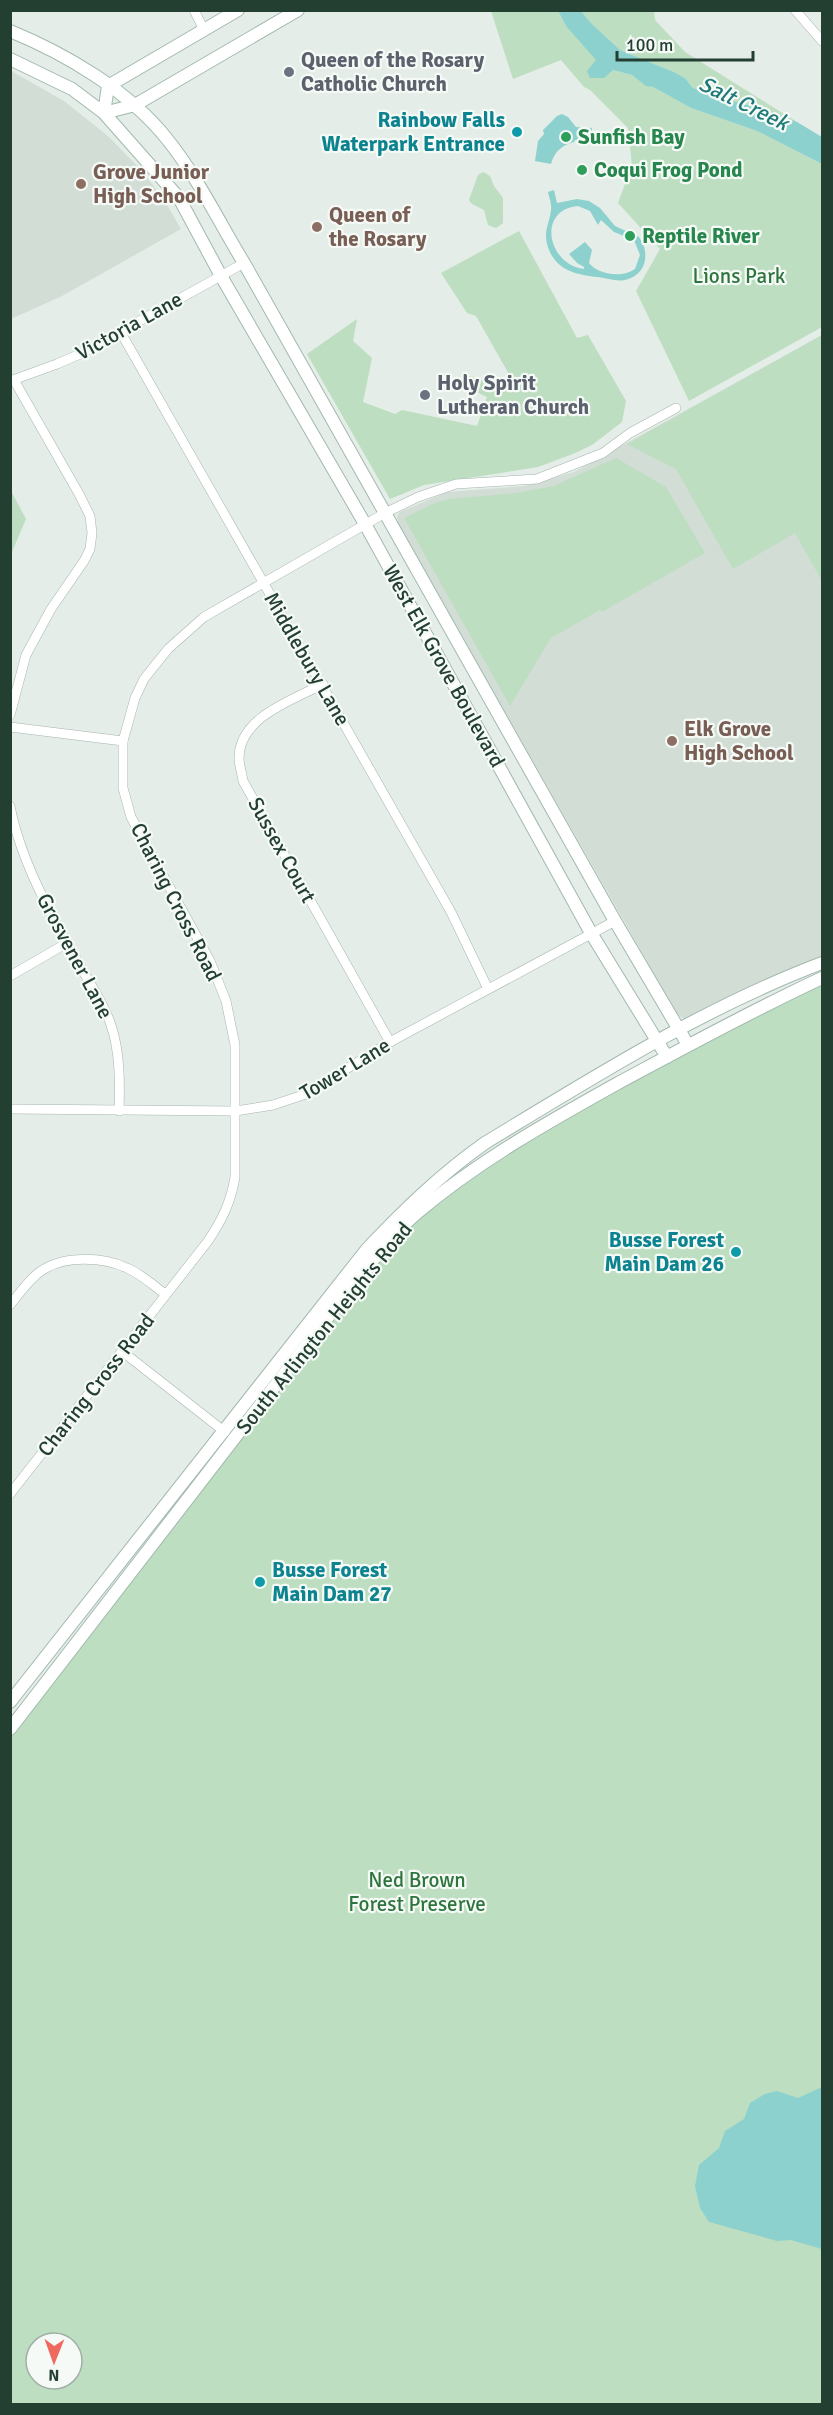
<svg xmlns="http://www.w3.org/2000/svg" width="833" height="2415" font-family="Signika,sans-serif">
	<style>
		.built { fill: #d2ddd6 }
		.green { fill: #bddec0; fill-rule: evenodd }
		.water { fill: #8dd1cf; fill-rule: evenodd }
		.lines { fill: none; stroke-linecap: round; stroke-linejoin: round }
		.street-casing { stroke: #a6b5ad; stroke-width: 10 }
		.secondary-casing { stroke: #a2b9ad; stroke-width: 14 }
		.street { stroke: #fff; stroke-width: 9 }
		.secondary { stroke: #fff; stroke-width: 12 }
		.worship-dot { fill: #6b7280; stroke: #f5faf6; stroke-width: 2 }
		.culture-dot { fill: #0f9aa8; stroke: #f5faf6; stroke-width: 2 }
		.leisure-dot { fill: #2e9e5b; stroke: #f5faf6; stroke-width: 2 }
		.education-dot { fill: #8d6e63; stroke: #f5faf6; stroke-width: 2 }
		.labels { text-anchor: middle; dominant-baseline: central; stroke-width: 4.5; stroke-linejoin: round; paint-order: stroke }
		.worship-label { font-size: 21px; font-weight: bold; fill: #5b616d; stroke: #f5faf6; text-anchor: start }
		.culture-label { font-size: 21px; font-weight: bold; fill: #0d838f; stroke: #f5faf6; text-anchor: end }
		.leisure-label { font-size: 21px; font-weight: bold; fill: #27864d; stroke: #f5faf6; text-anchor: start }
		.education-label { font-size: 21px; font-weight: bold; fill: #785e54; stroke: #f5faf6; text-anchor: start }
		.park-label { font-size: 21px; fill: #2e753d; stroke: #f5faf6 }
		.street-label { font-size: 21px; fill: #233f32; stroke: #f5faf6 }
		.water-label { font-size: 22px; font-style: italic; fill: #1e7a79; stroke: #f5faf6 }
	</style>
	<rect width="100%" height="100%" fill="#e4ede7"/>
	<g class="built">
		<polygon points="11,71 64,101 109,137 142,171 163,198 181,229 62,296 11,319"/>
		<polygon points="822,335 822,957 772,976 696,1017 684,1019 677,1014 398,524 397,516 400,512 447,492 525,486 574,472"/>
	</g>
	<g class="green">
		<polygon points="491,11 558,11 566,26 613,70 632,75 646,85 653,87 691,108 757,131 822,164 822,327 689,401 636,291 660,249 618,203 632,165 628,128 590,90 584,87 561,60 513,79"/>
		<polygon points="581,11 654,11 655,20 685,52 797,122 737,102 719,101 692,87 685,78 674,72 620,50 591,23"/>
		<polygon points="483,172 490,176 494,186 503,198 503,223 496,228 488,225 484,210 472,204 469,200 478,175"/>
		<polygon points="519,231 577,338 588,335 626,401 622,422 592,445 573,454 538,467 424,485 390,499 307,354 357,319 353,341 372,358 363,402 395,414 402,410 477,426 487,397 466,387 469,376 509,385 510,376 476,316 467,313 441,273"/>
		<polygon points="822,335 822,581 795,533 733,569 676,469 627,444"/>
		<polygon points="616,458 666,487 705,553 602,612 600,610 551,638 510,706 404,518 435,503 449,499 516,493 554,486"/>
		<polygon points="11,491 26,519 11,554"/>
		<path d="M822 979V2404H11V1729L395 1234 497 1154ZM36 2343H72V2379H36Z"/>
	</g>
	<g class="water">
		<polygon points="558,11 581,11 591,23 620,50 674,72 685,78 692,87 719,101 737,102 782,116 797,122 822,137 822,164 757,131 691,108 653,87 646,86 632,75 613,70 604,78 590,78 587,71 596,60 566,26"/>
		<path d="M562 114 568 117 576 127 592 128 591 141 575 140 574 142C562 145 554 152 551 164L535 161 538 141 544 134 543 130 557 116Z"/>
		<path d="M554 190 557 203 577 199 589 201 600 208 615 226 639 237C651 253 646 276 625 280 616 282 607 278 598 277 577 275 558 271 549 250 542 232 549 226 551 210 552 204 549 197 548 192ZM578 206 590 211 598 225 601 220 614 232 634 240 640 255 635 269C623 278 598 275 589 263L592 250 585 242 569 254 577 263 584 267V269C548 265 536 210 578 206Z"/>
		<polygon points="822,2087 822,2249 791,2240 777,2241 709,2222 700,2208 695,2186 699,2165 719,2148 725,2131 744,2119 750,2103 765,2094 777,2091 798,2098"/>
	</g>
	<g class="lines">
		<g class="street-casing">
			<g id="street">
				<polyline points="194,10 204,30"/>
				<polyline points="795,10 822,41"/>
				<polyline points="120,331 451,912 488,989"/>
				<polyline points="10,381 57,364 80,354 244,263"/>
				<path d="M323 684C293 700 239 717 239 758 239 765 242 773 243 781L390 1042"/>
				<polyline points="10,715 26,655 51,609 84,561 90,549 92,533 90,516 79,494 14,380"/>
				<polyline points="10,727 123,741"/>
				<path d="M10 806C21 862 51 915 79 964 90 984 104 1003 111 1025 120 1052 120 1082 119 1111"/>
				<polyline points="10,976 67,943"/>
				<polyline points="10,1109 236,1111 273,1105 306,1094 390,1042 615,921"/>
				<path d="M10 1305C20 1293 29 1279 41 1271 64 1255 103 1257 127 1268 141 1274 153 1285 165 1294"/>
				<polyline points="123,1352 225,1432"/>
				<path d="M10 1494 208 1241C222 1220 231 1202 235 1177V1045L226 1001 210 961 131 817 123 788V741L135 698 144 679 168 649 204 617 385 513 418 497 456 484 537 479 603 453 630 433 676 408"/>
			</g>
		</g>
		<g class="secondary-casing">
			<g id="secondary">
				<polyline points="238,10 108,86 104,113 135,105 298,10"/>
				<path d="M10 31C66 54 129 91 167 139 197 176 219 222 244 263L615 921 688 1045"/>
				<polyline points="10,59 72,89 104,113 179,198 221,276 365,524 591,933 667,1057"/>
				<path d="M10 1702 367 1249C404 1210 441 1174 485 1143 594 1077 703 1008 822 963"/>
				<path d="M10 1729 345 1295C368 1267 390 1236 417 1213 478 1161 550 1121 620 1082 687 1046 753 1010 822 978"/>
			</g>
		</g>
		<use href="#street" class="street"/>
		<use href="#secondary" class="secondary"/>
	</g>
	<g class="worship-dot">
		<circle cx="289" cy="72" r="6"/>
		<circle cx="425" cy="395" r="6"/>
	</g>
	<g class="culture-dot">
		<circle cx="517" cy="132" r="6"/>
		<circle cx="736" cy="1252" r="6"/>
		<circle cx="260" cy="1582" r="6"/>
	</g>
	<g class="leisure-dot">
		<circle cx="566" cy="137" r="6"/>
		<circle cx="582" cy="170" r="6"/>
		<circle cx="630" cy="236" r="6"/>
	</g>
	<g class="education-dot">
		<circle cx="81" cy="184" r="6"/>
		<circle cx="317" cy="227" r="6"/>
		<circle cx="672" cy="741" r="6"/>
	</g>
	<g class="labels">
		<g class="worship-label">
			<text x="301" y="60">Queen of the Rosary<tspan x="301" dy="24">Catholic Church</tspan></text>
			<text x="437" y="383">Holy Spirit<tspan x="437" dy="24">Lutheran Church</tspan></text>
		</g>
		<g class="culture-label">
			<text x="505" y="120">Rainbow Falls<tspan x="505" dy="24">Waterpark Entrance</tspan></text>
			<text x="724" y="1240">Busse Forest<tspan x="724" dy="24">Main Dam 26</tspan></text>
			<text x="272" y="1570" text-anchor="start">Busse Forest<tspan x="272" dy="24">Main Dam 27</tspan></text>
		</g>
		<g class="leisure-label">
			<text x="578" y="137">Sunfish Bay</text>
			<text x="594" y="170">Coqui Frog Pond</text>
			<text x="642" y="236">Reptile River</text>
		</g>
		<g class="education-label">
			<text x="93" y="172">Grove Junior<tspan x="93" dy="24">High School</tspan></text>
			<text x="329" y="215">Queen of<tspan x="329" dy="24">the Rosary</tspan></text>
			<text x="684" y="729">Elk Grove<tspan x="684" dy="24">High School</tspan></text>
		</g>
		<g class="park-label">
			<text x="739" y="276">Lions Park</text>
			<text x="417" y="1880">Ned Brown<tspan x="417" dy="24">Forest Preserve</tspan></text>
		</g>
		<g class="street-label">
			<text transform="translate(129 326) rotate(-29)">Victoria Lane</text>
			<text transform="translate(307 659) rotate(60)">Middlebury Lane</text>
			<text transform="translate(444 666) rotate(61)">West Elk Grove Boulevard</text>
			<text transform="translate(282 850) rotate(61)">Sussex Court</text>
			<text transform="translate(176 902) rotate(63)">Charing Cross Road</text>
			<text transform="translate(75 956) rotate(62)">Grosvener Lane</text>
			<text transform="translate(345 1069) rotate(-31)">Tower Lane</text>
			<text transform="translate(324 1328) rotate(-51)">South Arlington Heights Road</text>
			<text transform="translate(96 1385) rotate(-52)">Charing Cross Road</text>
		</g>
		<g class="water-label">
			<text transform="translate(744 103) rotate(26)">Salt Creek</text>
		</g>
	</g>
	<rect width="833" height="2415" fill="none" stroke="#233f32" stroke-width="24"/>
	<g transform="translate(54 2361) rotate(181)"><circle r="28" fill="#f5faf6" stroke="#a1afa8" stroke-width="1.5"/>
	<path d="M0-4.5L10 22L0 15L-10 22Z" fill="#f06960"/>
	<text y="-9" font-size="16" font-weight="bold" text-anchor="middle" fill="#233f32">N</text>
	</g>
	<path d="M617 51v9h136v-9" fill="none" stroke="#233f32" stroke-width="3"/>
	<text x="626" y="51" font-size="18" fill="#233f32" stroke="#f5faf6" stroke-width="4.5" paint-order="stroke">100 m</text>
</svg>
